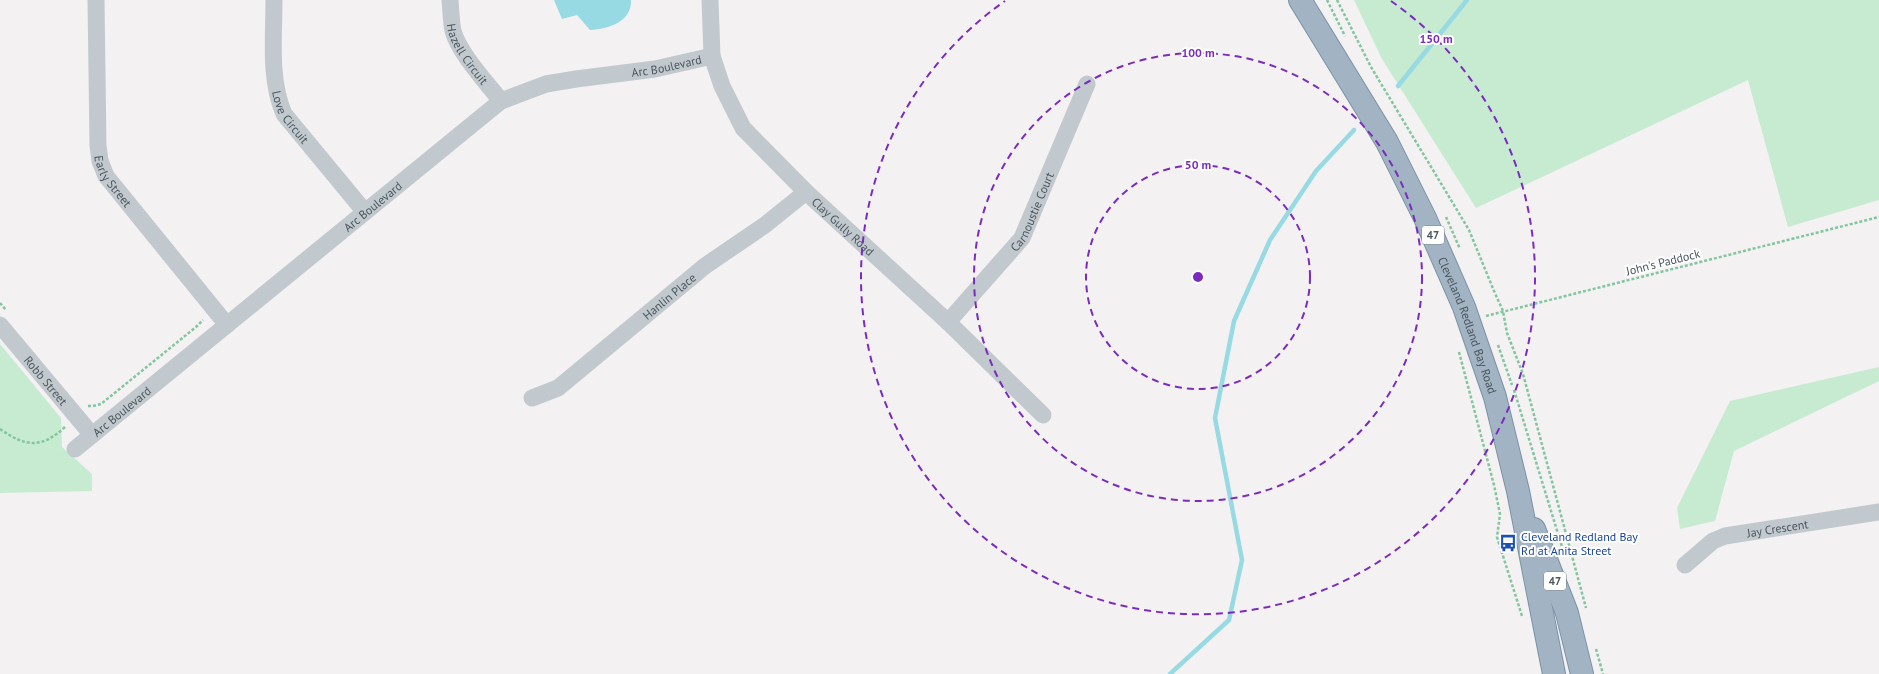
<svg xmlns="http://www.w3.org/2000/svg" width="1879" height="674" font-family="'PT Sans',sans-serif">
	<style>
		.green { fill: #c6ebd1 }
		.water { fill: #98dae3 }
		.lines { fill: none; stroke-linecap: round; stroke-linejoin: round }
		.stream { stroke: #98dae3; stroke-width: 4.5 }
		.trunk-casing { stroke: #7a92a6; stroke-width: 24 }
		.path { stroke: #81c69e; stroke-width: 2.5; stroke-dasharray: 3 2; stroke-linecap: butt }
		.minor { stroke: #c1c9ce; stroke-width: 17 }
		.trunk { stroke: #a2b4c3; stroke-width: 22 }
		.ring { fill: none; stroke: #7b2cbf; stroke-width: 2; stroke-dasharray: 7 5 }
		.labels { text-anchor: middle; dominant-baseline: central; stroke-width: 4; stroke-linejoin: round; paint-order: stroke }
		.shield { fill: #fff; stroke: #81898e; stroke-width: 1 }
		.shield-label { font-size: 11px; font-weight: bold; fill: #4b565d }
		.street-label { font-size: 12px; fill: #4b565d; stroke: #fff }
		.transit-label { font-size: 12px; fill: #164399; stroke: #fff; text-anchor: start }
		.centre { fill: #7b2cbf; stroke: #fff; stroke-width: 2 }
		.ring-label { font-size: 12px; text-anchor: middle; font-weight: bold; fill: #7b2cbf; stroke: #fff; stroke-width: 4; stroke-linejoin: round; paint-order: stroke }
	</style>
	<rect width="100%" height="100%" fill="#f3f1f2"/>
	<g class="green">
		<polygon points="1354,0 1879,0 1879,200 1788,227 1748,80 1476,208 1382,59"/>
		<polygon points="0,344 61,418 62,447 92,474 92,491 0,493"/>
		<polygon points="1879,367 1879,381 1734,451 1715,521 1680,529 1677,508 1730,401"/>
	</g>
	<path class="water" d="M554 0H631C632 22 608 29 590 30L577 15 562 19Z"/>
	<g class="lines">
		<g class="stream">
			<polyline points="1398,86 1467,0"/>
			<polyline points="1170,674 1229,620 1242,560 1215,418 1234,321 1270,240 1316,171 1354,130"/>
		</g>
		<g class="trunk-casing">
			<g id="trunk">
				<path id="s10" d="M1300 0 1387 142 1425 218 1464 307 1495 397 1518 491 1554 674"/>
				<polyline points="1534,529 1567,613 1582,674"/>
			</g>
		</g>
		<g class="path">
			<polyline points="1327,0 1345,36"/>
			<polyline points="1337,0 1371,67 1469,230 1494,291 1503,311 1507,333 1523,374 1586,608"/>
			<polyline points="1446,217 1460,249"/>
			<polyline points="0,303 6,310"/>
			<polyline points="1486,316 1879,217"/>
			<polyline points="1498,345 1512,385"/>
			<polyline points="1459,352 1494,485 1500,514 1497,537 1522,616"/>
			<polyline points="1514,390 1563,550"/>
			<polyline points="88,406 93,406 101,404 196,327 203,320"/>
			<path d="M0 429C26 447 41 449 65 427"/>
			<polyline points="1596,649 1603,674"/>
		</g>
		<g class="minor">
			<path id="s1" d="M96 0 98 145 100 161 106 176 227 325"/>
			<path id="s2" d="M274 0C274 38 269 79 284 114L365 212"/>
			<path id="s3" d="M450 0C451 11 451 21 453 31 459 53 487 83 501 101"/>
			<path id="s4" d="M710 0 712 56 722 86 743 128 806 192 948 322 1043 415"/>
			<path id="s5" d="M948 322 1022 238 1087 84"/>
			<path id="s6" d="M0 325 92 435"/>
			<path id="s7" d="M532 398 558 388 705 266 765 225 806 192"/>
			<path id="s8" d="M75 449 501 101 546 84 576 79 655 69 712 56"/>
			<path id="s9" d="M1685 565 1713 541 1725 536 1879 512"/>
		</g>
		<use href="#trunk" class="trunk"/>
	</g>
	<g class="ring">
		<circle cx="1198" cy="277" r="112"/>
		<circle cx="1198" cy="277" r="224"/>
		<path d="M1391 1A337 337 0 1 1 1005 1"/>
	</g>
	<defs>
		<g id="bus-bare" transform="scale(1.38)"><path d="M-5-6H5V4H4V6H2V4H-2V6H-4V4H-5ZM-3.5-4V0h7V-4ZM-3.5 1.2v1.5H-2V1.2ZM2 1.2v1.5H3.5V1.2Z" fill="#1a4fb4" stroke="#fff" stroke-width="2.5" paint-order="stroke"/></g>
	</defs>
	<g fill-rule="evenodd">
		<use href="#bus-bare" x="1508" y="543"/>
	</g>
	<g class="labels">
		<g class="shield">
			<rect x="1422" y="226" width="22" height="18" rx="3"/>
			<rect x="1544" y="572" width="22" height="18" rx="3"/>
		</g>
		<g class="shield-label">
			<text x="1433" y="235">47</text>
			<text x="1555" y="581">47</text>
		</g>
		<g class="street-label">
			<text stroke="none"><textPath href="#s3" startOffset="58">Hazell Circuit</textPath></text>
			<text stroke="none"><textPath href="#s8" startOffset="720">Arc Boulevard</textPath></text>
			<text stroke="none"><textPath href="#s2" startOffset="121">Love Circuit</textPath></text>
			<text stroke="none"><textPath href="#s1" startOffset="185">Early Street</textPath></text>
			<text stroke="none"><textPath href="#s8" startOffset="384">Arc Boulevard</textPath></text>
			<text stroke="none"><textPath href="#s5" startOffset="140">Carnoustie Court</textPath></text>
			<text stroke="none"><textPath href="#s4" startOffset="275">Clay Gully Road</textPath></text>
			<text transform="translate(1663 262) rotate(-14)">John's Paddock</text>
			<text stroke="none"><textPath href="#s7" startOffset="172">Hanlin Place</textPath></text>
			<text stroke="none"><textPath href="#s10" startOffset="367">Cleveland Redland Bay Road</textPath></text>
			<text stroke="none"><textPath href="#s6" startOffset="72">Robb Street</textPath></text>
			<text stroke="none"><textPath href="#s8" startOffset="60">Arc Boulevard</textPath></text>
			<text stroke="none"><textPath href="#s9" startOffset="103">Jay Crescent</textPath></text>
		</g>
		<g class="transit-label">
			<text x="1521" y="536">Cleveland Redland Bay<tspan x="1521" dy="14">Rd at Anita Street</tspan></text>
		</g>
	</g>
	<circle cx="1198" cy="277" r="6" class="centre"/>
	<g class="ring-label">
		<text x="1436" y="43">150 m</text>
		<text x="1198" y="57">100 m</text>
		<text x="1198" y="169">50 m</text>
	</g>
</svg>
